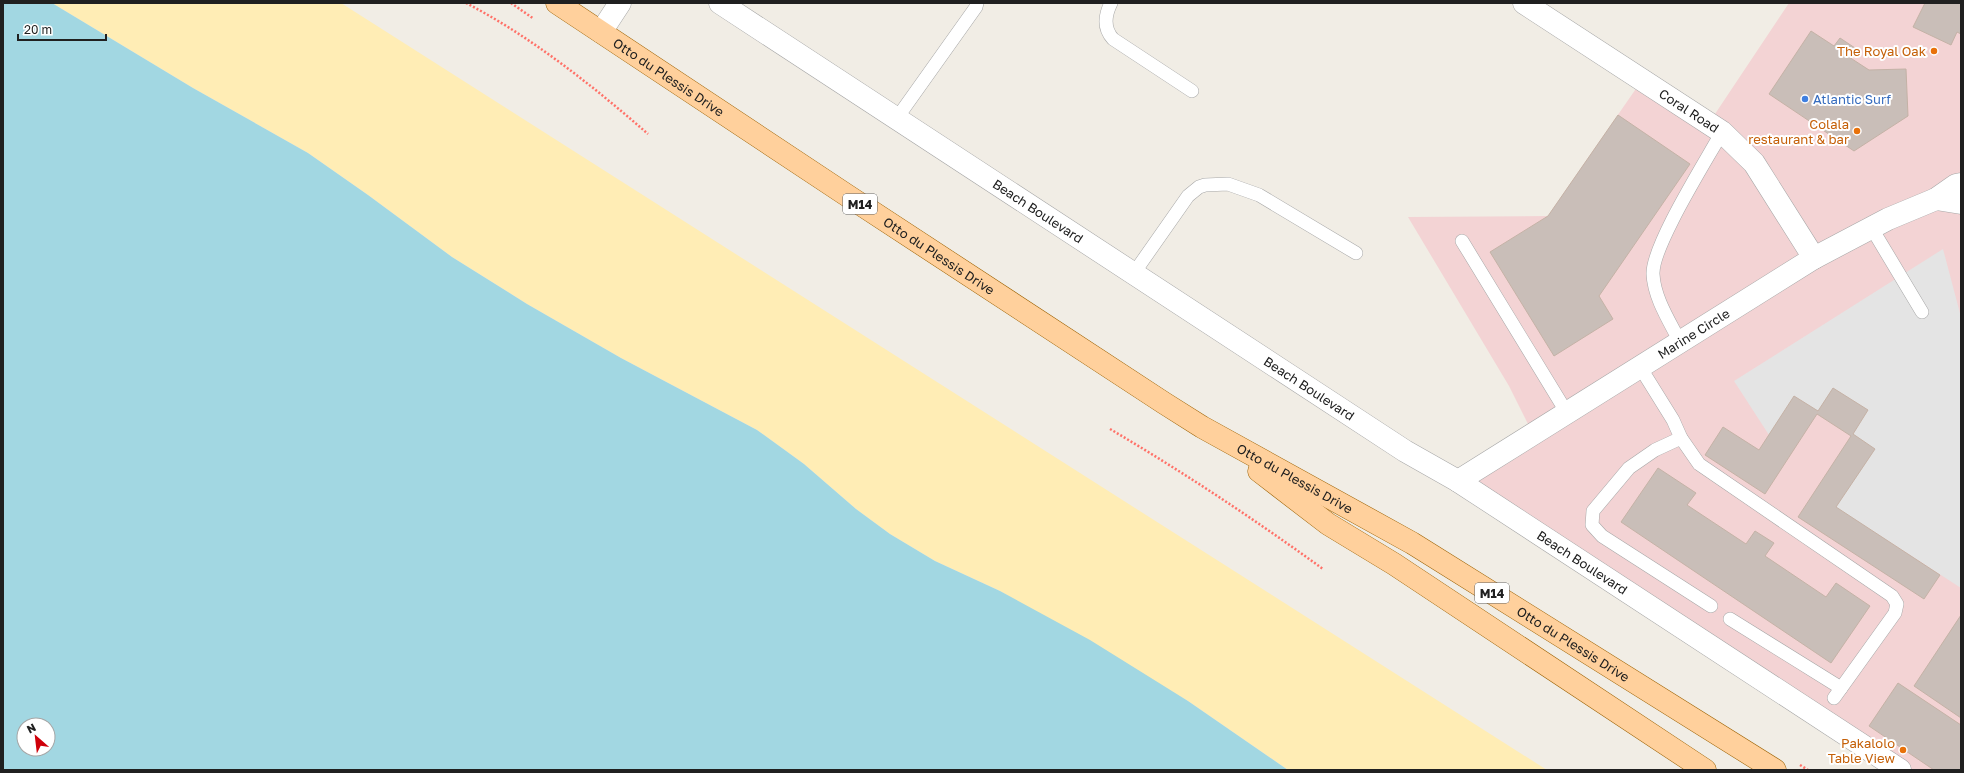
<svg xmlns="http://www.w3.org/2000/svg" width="1964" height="773" font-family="'Golos Text',sans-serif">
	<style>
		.commercial { fill: #f3d3d4 }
		.sand { fill: #ffedb5 }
		.parking { fill: #e4e4e4 }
		.water { fill: #a2d7e2; fill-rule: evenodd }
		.building { fill: #c9beb8; stroke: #c4b2a6 }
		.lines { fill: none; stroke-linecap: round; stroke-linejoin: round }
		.lane-casing { stroke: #a7a7a7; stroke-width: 14 }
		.street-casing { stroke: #a7a7a7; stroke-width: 23 }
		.primary-casing { stroke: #9b6000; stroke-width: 23 }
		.path { stroke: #ff7168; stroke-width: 2.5; stroke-dasharray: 2 2; stroke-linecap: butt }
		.lane { stroke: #fff; stroke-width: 13 }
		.street { stroke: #fff; stroke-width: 22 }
		.primary { stroke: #ffd09c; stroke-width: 22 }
		.food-dot { fill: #e8710a; stroke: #fff; stroke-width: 1.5 }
		.shop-dot { fill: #3f7fe0; stroke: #fff; stroke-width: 1.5 }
		.labels { text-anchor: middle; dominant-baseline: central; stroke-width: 4; stroke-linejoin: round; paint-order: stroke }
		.shield { fill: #fff; stroke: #636363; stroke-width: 1 }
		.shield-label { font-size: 12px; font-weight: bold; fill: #202020 }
		.food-label { font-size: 13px; fill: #c56008; stroke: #fff; text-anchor: end }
		.street-label { font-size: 13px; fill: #202020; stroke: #fff }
		.shop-label { font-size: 13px; fill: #366cbe; stroke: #fff; text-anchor: start }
	</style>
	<rect width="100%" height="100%" fill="#f1ede5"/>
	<polygon class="commercial" points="1789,3 1961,3 1961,770 1900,770 1458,481 1533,434 1509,386 1408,217 1548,216 1642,80 1709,123"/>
	<polygon class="sand" points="52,3 341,3 1547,770 1288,770 1188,701 1000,591 935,561 890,534 856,509 804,464 757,430 621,358 527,304 452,257 368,195 308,153 193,88"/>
	<polygon class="parking" points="1943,249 1961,317 1961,588 1836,507 1875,449 1853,434 1868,410 1833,388 1818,411 1794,396 1769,435 1734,381"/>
	<path class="water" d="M3 3H52L193 88 308 153 368 195 452 257 527 304 621 358 757 430 804 464 856 509 890 534 935 561 1000 591 1090 640 1188 701 1288 770H3ZM24 725H48V749H24Z"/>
	<g class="building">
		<polygon points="1925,3 1961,3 1961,34 1957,32 1951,45 1913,27"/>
		<polygon points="1811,31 1834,46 1840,38 1855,48 1849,57 1869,70 1906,69 1908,116 1854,151 1769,94"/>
		<polygon points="1618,115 1690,164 1599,296 1613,319 1554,356 1490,252 1548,216"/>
		<polygon points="1833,388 1868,410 1853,434 1875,449 1836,507 1940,575 1924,599 1798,517 1851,436 1817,414 1765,494 1705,455 1723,427 1759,450 1794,396 1818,411"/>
		<polygon points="1658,468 1696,493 1687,505 1746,544 1755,531 1774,543 1765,556 1826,597 1836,583 1870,606 1831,663 1621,522"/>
		<polygon points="1961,615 1961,718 1914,686"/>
		<polygon points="1898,683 1961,725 1961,770 1934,770 1869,726"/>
	</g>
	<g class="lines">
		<g class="lane-casing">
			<g id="lane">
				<path d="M1111 3C1105 15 1103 28 1113 39L1192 91"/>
				<polyline points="897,118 976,7 977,3"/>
				<polyline points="1871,227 1922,312"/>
				<polyline points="1462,241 1567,413"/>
				<polyline points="1134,273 1188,196 1199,187 1205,185 1228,184 1259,195 1356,253"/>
				<path d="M1680 342C1670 322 1654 298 1653 274 1652 246 1706 161 1722 132"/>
				<polyline points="1640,367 1673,420 1681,438 1699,464 1892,596 1897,604 1895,613 1834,698"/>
				<polyline points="1681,438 1655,450 1629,468 1593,511 1592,525 1602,536 1711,606"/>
				<polyline points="1730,619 1841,688"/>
			</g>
		</g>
		<g class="street-casing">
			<g id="street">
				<path id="s1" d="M720 3 1405 451 1458 481 1900 770"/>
				<path id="s2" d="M1524 3 1722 132 1754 163 1814 258"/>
				<polyline points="601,32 620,3"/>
				<polyline points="1936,199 1961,203"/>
				<path id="s3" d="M1458 481 1814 258 1888 219 1936 199 1956 185 1961 184"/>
			</g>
		</g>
		<g class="primary-casing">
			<g id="primary">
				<path id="s4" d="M557 3 848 196 1164 403 1202 427 1412 543 1775 770"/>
				<polyline points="1259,471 1328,524 1394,564 1705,770"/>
			</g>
		</g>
		<g class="path">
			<path d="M466 3C530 36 593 86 648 134"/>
			<polyline points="511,3 534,19"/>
			<path d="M1110 429C1183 472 1254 519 1323 569"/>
			<polyline points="1800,765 1808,770"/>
		</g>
		<use href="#lane" class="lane"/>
		<use href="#street" class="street"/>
		<use href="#primary" class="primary"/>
	</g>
	<g class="food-dot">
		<circle cx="1934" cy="51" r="4"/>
		<circle cx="1857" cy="131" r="4"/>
		<circle cx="1903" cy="750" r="4"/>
	</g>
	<circle class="shop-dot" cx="1805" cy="99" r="4"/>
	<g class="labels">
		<g class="shield">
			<rect x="843" y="194" width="34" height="20" rx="3"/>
			<rect x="1475" y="583" width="34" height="20" rx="3"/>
		</g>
		<g class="shield-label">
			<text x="860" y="204">M14</text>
			<text x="1492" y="593">M14</text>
		</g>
		<g class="food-label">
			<text x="1926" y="51">The Royal Oak</text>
			<text x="1849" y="124">Colala<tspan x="1849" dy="15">restaurant &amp; bar</tspan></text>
			<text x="1895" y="743">Pakalolo<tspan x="1895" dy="15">Table View</tspan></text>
		</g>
		<g class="street-label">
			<text stroke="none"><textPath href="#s4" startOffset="134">Otto du Plessis Drive</textPath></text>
			<text stroke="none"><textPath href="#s2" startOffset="197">Coral Road</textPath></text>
			<text stroke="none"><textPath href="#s1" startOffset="380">Beach Boulevard</textPath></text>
			<text stroke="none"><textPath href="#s4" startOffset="458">Otto du Plessis Drive</textPath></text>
			<text stroke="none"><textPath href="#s3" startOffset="278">Marine Circle</textPath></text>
			<text stroke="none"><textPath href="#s1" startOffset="704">Beach Boulevard</textPath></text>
			<text stroke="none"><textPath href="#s4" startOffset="878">Otto du Plessis Drive</textPath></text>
			<text stroke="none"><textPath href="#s1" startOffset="1028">Beach Boulevard</textPath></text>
			<text stroke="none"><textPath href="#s4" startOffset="1202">Otto du Plessis Drive</textPath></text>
		</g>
		<g class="shop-label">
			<text x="1813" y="99">Atlantic Surf</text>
		</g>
	</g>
	<rect width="1964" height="773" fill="none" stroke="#202020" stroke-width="8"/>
	<g transform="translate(36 737) rotate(332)"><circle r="19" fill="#ffffff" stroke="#a6a6a6"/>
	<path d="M0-3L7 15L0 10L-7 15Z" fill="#cf000a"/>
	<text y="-6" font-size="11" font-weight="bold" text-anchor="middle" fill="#202020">N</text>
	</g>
	<path d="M18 34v6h88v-6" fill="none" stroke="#202020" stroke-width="2"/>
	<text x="24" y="34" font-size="12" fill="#202020" stroke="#ffffff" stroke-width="3" paint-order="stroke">20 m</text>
</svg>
